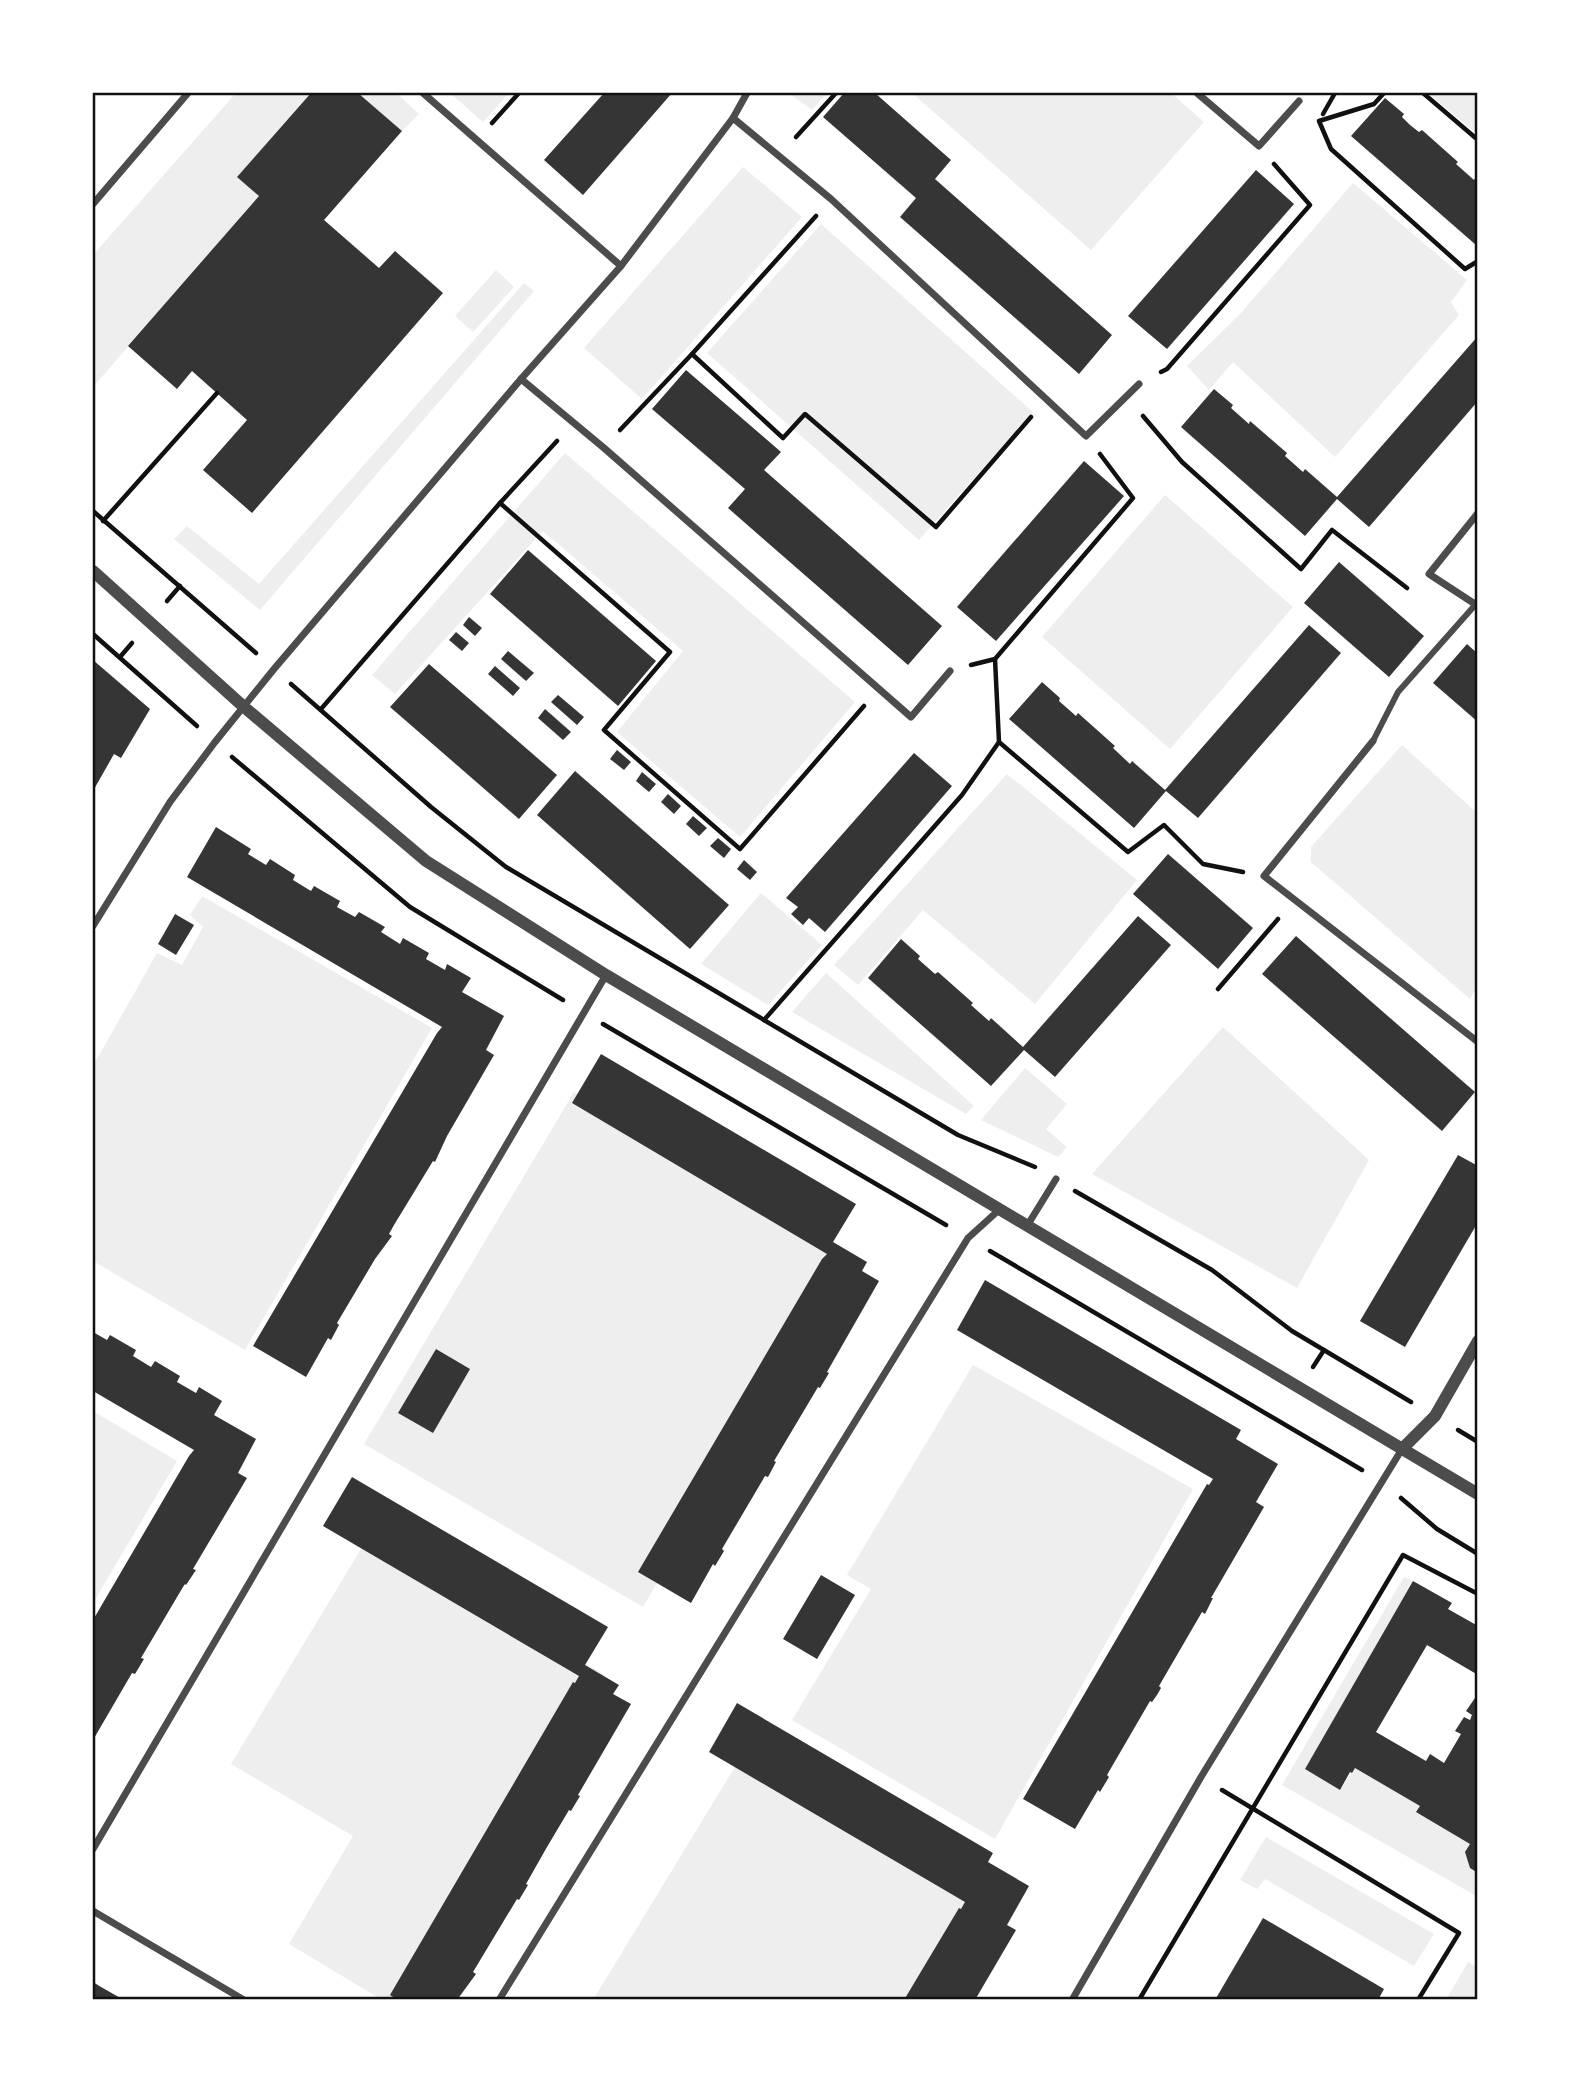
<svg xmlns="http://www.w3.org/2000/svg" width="1571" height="2093" font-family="'DM Sans',sans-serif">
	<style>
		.green { fill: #eee }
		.building { fill: #353535 }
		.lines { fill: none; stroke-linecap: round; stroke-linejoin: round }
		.path { stroke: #111; stroke-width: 4.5 }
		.pedestrian { stroke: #4c4c4c; stroke-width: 6 }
		.minor { stroke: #4c4c4c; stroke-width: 7 }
		.tertiary { stroke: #4c4c4c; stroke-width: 12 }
		.neatline { fill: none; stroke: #111; stroke-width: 2.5 }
	</style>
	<rect width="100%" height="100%" fill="#fff"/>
	<g class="green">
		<polygon points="236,93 311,93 238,176 259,196 93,387 93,255"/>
		<polygon points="358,93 396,93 419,114 402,131"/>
		<polygon points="450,93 509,93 483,122"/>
		<polygon points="789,93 827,93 812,110"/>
		<polygon points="912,93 1171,93 1204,122 1091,250"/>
		<polygon points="1428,93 1478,93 1478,135"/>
		<polygon points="743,167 802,217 642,399 584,348"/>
		<polygon points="1353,183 1467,280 1451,302 1459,315 1335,457 1233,362 1209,390 1187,366 1241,313"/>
		<polygon points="821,224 1033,412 919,540 707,353"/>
		<polygon points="496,270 514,287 473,332 455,316"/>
		<polygon points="524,283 534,291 260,610 174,539 187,526 259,584"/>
		<polygon points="565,453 855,702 740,837 617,732 683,651 543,531 395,694 372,675"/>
		<polygon points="1165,495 1293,607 1170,749 1042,637"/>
		<polygon points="1402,745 1478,814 1478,984 1470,999 1311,862 1311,847"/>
		<polygon points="1007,774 1137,880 1035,1004 923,910 858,985 834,965"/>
		<polygon points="761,893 822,945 768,1005 701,964"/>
		<polygon points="202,896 432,1028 245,1350 93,1261 93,1066 157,953 182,965 203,927 190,915"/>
		<polygon points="826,973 974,1106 966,1114 792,1012"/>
		<polygon points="1223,1027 1369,1160 1297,1288 1092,1174"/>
		<polygon points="1025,1068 1067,1104 1046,1129 1067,1147 1058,1157 981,1120"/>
		<polygon points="574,1092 848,1257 643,1607 364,1444"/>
		<polygon points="973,1365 1193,1489 995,1839 792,1720 871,1589 847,1575"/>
		<polygon points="93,1411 177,1461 93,1603"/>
		<polygon points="370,1534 605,1675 409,2000 382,2000 289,1944 353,1836 231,1764"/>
		<polygon points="1404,1577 1413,1581 1305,1769 1340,1790 1355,1768 1478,1840 1478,1897 1282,1785"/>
		<polygon points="744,1752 989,1895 926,2000 593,2000"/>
		<polygon points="1266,1837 1434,1934 1414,1966 1265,1879 1257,1889 1240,1880"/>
		<polygon points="1468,1962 1478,1968 1478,2000 1446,2000"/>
	</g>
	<g class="building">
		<polygon points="311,93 358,93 402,131 324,220 379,268 395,251 443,293 252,513 203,470 247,420 192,371 177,389 128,346 259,196 237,177"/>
		<polygon points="604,93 672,93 583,195 544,160"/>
		<polygon points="844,93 875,93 951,160 935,179 1112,335 1079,374 900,217 916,198 823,117"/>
		<polygon points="1385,98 1404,114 1402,117 1410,125 1419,132 1422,130 1458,162 1456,164 1474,180 1476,177 1478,179 1478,242 1476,245 1351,136"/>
		<polygon points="1256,170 1294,204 1167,349 1128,316"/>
		<polygon points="1478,336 1478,401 1369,527 1337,499 1305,536 1181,427 1214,389 1233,405 1231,408 1249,424 1250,421 1287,453 1285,456 1303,472 1305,469 1337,497"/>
		<polygon points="686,370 781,452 764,470 942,626 908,665 728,508 745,489 652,409"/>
		<polygon points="1084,461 1124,496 996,641 957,607"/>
		<polygon points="528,550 656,661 618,706 490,594"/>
		<polygon points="1339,562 1424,636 1389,677 1304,603"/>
		<polygon points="469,617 482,628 475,636 463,625"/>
		<polygon points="1309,625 1341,653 1198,818 1166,791 1134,828 1009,719 1042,682 1060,698 1059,701 1076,716 1078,713 1115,746 1113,748 1130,764 1132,761 1165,790"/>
		<polygon points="456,632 469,643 462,651 449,640"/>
		<polygon points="1467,644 1478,654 1478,722 1433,683"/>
		<polygon points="508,651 534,673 526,681 501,659"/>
		<polygon points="93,660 150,709 121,758 114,754 93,791"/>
		<polygon points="429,664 557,775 519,819 390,707"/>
		<polygon points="495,666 520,688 513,696 488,674"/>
		<polygon points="558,695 584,717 577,725 551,702"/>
		<polygon points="545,709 571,732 563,740 538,718"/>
		<polygon points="617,750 631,762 624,770 610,759"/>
		<polygon points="914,753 952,786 825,932 809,918 803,925 791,914 798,907 786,898"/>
		<polygon points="575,771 729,905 690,949 537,815"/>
		<polygon points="642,772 656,784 649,792 636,781"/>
		<polygon points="668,794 681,806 674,814 661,802"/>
		<polygon points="693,816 707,828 699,836 686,824"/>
		<polygon points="216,827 251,849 248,854 266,865 270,859 295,875 293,880 311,891 314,886 340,901 337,907 355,917 359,912 385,927 381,932 400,944 403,938 429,953 426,959 445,970 447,964 471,978 462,992 504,1016 486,1050 494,1055 447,1136 435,1162 433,1161 394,1225 389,1234 392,1236 375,1259 337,1323 339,1325 331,1340 328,1338 306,1377 253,1346 437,1033 442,1027 187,877"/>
		<polygon points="718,838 731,849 724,858 710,846"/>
		<polygon points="1168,854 1253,928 1218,969 1133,894"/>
		<polygon points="744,860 757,872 750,880 737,869"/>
		<polygon points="175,914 194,925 176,955 158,944"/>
		<polygon points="1138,916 1171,945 1055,1077 1024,1050 991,1086 868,978 901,939 920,956 918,959 935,974 938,972 973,1003 971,1005 989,1021 991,1018 1023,1047"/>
		<polygon points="1296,936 1475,1092 1442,1131 1262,974"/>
		<polygon points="601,1054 856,1204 833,1242 867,1262 862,1271 879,1281 827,1372 829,1373 820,1388 818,1387 774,1461 776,1462 768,1477 765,1476 722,1549 724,1551 715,1566 713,1564 691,1603 638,1572 822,1259 827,1254 572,1103"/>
		<polygon points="1458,1155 1478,1166 1478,1222 1405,1347 1360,1321"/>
		<polygon points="985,1280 1241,1430 1236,1439 1278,1464 1256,1502 1264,1507 1211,1598 1213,1598 1205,1614 1202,1612 1159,1686 1161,1688 1157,1695 1152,1702 1150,1701 1107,1775 1109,1777 1100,1792 1098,1790 1075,1829 1023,1799 1207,1484 1209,1485 1213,1479 957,1330"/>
		<polygon points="93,1332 107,1340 110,1335 136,1350 133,1356 151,1367 155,1361 180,1376 177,1382 196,1393 199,1387 222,1401 214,1415 256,1439 238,1473 247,1478 193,1569 196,1570 186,1585 185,1584 183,1587 141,1658 144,1659 135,1674 132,1673 93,1740 93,1620 189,1456 194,1450 93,1391"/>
		<polygon points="436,1349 470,1369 433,1433 398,1413"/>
		<polygon points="352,1477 608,1627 585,1665 619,1685 613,1694 631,1704 578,1795 580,1796 571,1811 569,1810 547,1847 526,1884 528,1885 519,1900 517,1899 473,1972 476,1974 457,2000 398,2000 390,1995 573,1682 575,1683 579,1676 323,1526"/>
		<polygon points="821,1575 855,1595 817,1659 783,1639"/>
		<polygon points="1413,1581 1452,1603 1448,1609 1478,1626 1478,1675 1427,1645 1376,1732 1426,1761 1430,1754 1444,1763 1461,1734 1455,1731 1464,1717 1470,1720 1472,1715 1466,1711 1475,1698 1478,1699 1478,1873 1470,1868 1465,1852 1470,1844 1416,1812 1420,1806 1355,1768 1352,1773 1350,1772 1340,1790 1305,1769"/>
		<polygon points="737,1703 993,1853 988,1862 1029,1886 1007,1925 1016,1930 975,2000 904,2000 959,1908 961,1909 965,1902 709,1752"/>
		<polygon points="1263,1918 1384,1989 1378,2000 1215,2000"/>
		<polygon points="93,1982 101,1987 124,2000 93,2000"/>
	</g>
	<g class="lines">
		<g class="path">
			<polyline points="1384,93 1374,104 1319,121 1331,149 1465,269 1478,261"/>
			<polyline points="1423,93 1478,140"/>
			<polyline points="1323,114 1335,93"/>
			<polyline points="492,123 519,93"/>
			<polyline points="796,137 836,93"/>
			<polyline points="816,216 692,354 783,438 805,414 936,527 1031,417"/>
			<polyline points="1161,372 1167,369 1310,205 1274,164"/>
			<polyline points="1143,416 1182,462 1301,569 1332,530 1407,588"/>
			<polyline points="620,430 692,354"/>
			<polyline points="500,503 670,652 604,730 740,849 864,706"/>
			<polyline points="93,511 256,653"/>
			<polyline points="103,521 217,393"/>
			<polyline points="167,601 180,586"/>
			<polyline points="93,634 197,726"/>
			<polyline points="120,657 132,643"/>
			<polyline points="971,665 995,659 1133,498 1100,454"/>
			<polyline points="291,684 431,807 506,867 958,1135 1035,1167"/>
			<polyline points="321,709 500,503 557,441"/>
			<polyline points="999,742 1128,852 1164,825 1203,864 1243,872"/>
			<polyline points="232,757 410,907 563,1000"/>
			<polyline points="1218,989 1278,919"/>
			<polyline points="764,1020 962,795 999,742 995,659"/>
			<polyline points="603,1024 946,1225"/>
			<polyline points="1075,1191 1212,1270 1292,1331 1411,1402"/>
			<polyline points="990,1251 1362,1470"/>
			<polyline points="1313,1367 1324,1350"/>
			<polyline points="1458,1430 1478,1442"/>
			<polyline points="1401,1498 1437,1529 1478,1554"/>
			<polyline points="1222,1790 1459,1933 1418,2000"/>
			<polyline points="1139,2000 1403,1555 1478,1594"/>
		</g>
		<polyline class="pedestrian" points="1373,741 1398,692 1476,604"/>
		<g class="minor">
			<polyline points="423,93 621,266"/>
			<polyline points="1197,93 1259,146 1299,101"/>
			<polyline points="733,118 831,199 1086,436 1139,384"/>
			<polyline points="93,204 188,93"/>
			<polyline points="521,379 604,448 911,717 950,671"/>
			<polyline points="1478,513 1429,574 1478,606"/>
			<polyline points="1373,741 1264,876 1478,1042"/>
			<polyline points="93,926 170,802 215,742 274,669 521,379 621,266 733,118 747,93"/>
			<polyline points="1027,1226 1056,1179"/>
			<polyline points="93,1849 606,975"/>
			<polyline points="93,1911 244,2000"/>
			<polyline points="499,2000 968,1238 1000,1209"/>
			<polyline points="1072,2000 1201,1777 1402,1449"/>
		</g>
		<g class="tertiary">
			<polyline points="93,571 244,707 426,861 606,975 1478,1494"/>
			<polyline points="1402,1449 1435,1416 1478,1341"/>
		</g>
	</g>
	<rect width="1571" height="2093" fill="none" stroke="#ffffff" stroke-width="189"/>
	<rect x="94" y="94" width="1382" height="1904" class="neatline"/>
</svg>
